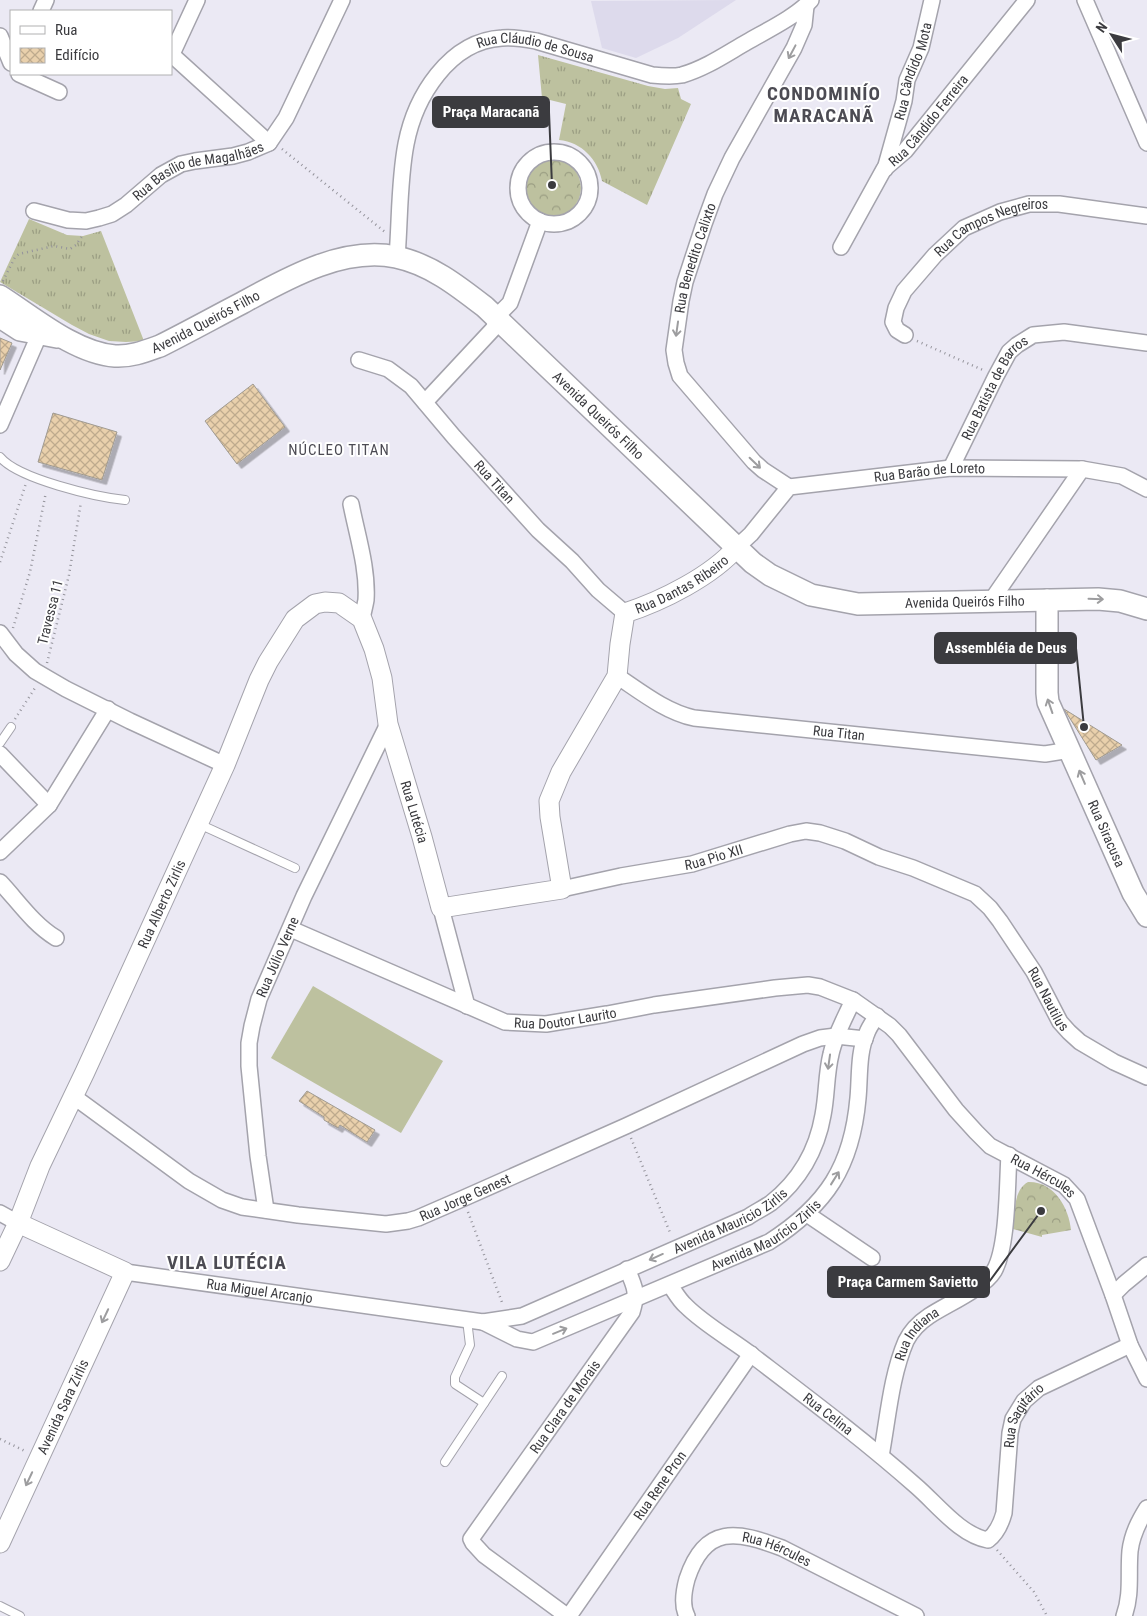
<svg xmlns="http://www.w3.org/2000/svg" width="1147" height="1616" font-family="'Roboto Condensed',sans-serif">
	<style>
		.built { fill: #dddaec }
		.grass { fill: url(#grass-tufts) }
		.park { fill: url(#park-crowns) }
		.pitch { fill: #bdc19f }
		.building { fill: url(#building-cross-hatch); stroke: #9f9a91; filter: url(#shadow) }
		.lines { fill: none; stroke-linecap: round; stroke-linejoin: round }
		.service-casing { stroke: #a4a3ac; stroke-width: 10 }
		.minor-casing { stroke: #a4a3ac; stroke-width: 18 }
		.tertiary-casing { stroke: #a4a3ac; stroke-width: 21 }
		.secondary-casing { stroke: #a4a3ac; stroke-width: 24 }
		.path { stroke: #94939b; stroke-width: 2.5; stroke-dasharray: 1 4; stroke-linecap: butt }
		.service { stroke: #fff; stroke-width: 8 }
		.minor { stroke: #fff; stroke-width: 15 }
		.tertiary { stroke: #fff; stroke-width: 19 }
		.secondary { stroke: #fff; stroke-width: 21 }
		.oneway { stroke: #9d9d9f }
		.labels { text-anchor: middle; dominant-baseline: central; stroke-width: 4; stroke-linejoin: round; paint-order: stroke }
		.street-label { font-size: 14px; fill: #3b3b3f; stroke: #fff }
		.neighbourhood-label { font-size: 15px; letter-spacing: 1px; fill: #4c4b53; stroke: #fff }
		.district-label { font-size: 19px; font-weight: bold; letter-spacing: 1px; fill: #4c4b53; stroke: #fff }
		.leader { fill: none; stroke: #3b3b3f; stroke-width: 2 }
		.callout-dot { fill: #3b3b3f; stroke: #fff; stroke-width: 2 }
		.callout { fill: #3b3b3f; stroke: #3b3b3f; stroke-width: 2 }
		.callout-label { font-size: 15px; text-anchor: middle; font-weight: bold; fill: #fff }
	</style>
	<defs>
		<pattern id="grass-tufts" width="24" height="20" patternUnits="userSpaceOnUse" patternTransform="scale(1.25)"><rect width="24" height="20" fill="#bdc19f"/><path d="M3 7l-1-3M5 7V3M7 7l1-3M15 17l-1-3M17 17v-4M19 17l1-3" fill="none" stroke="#9b9e83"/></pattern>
		<pattern id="park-crowns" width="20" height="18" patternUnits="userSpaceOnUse" patternTransform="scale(1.25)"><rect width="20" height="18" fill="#bdc19f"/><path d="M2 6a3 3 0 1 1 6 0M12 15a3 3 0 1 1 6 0" fill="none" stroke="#9b9e83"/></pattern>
		<pattern id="building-cross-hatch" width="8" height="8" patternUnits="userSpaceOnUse" patternTransform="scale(1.25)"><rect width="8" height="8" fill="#e9d0ac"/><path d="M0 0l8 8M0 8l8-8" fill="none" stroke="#beaa8d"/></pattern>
		<filter id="shadow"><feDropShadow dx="4.5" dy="4.5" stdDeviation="0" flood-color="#0004"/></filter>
	</defs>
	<rect width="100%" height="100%" fill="#ebe9f4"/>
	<polygon class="built" points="736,0 678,38 636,58 602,48 591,1"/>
	<g class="grass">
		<path d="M538 55 648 86 665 89 678 88 681 99 691 104 647 205 602 181C598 160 582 142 559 140L566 104 542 98Z"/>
		<polygon points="29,219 67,235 83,236 101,231 144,341 126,342 109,341 89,334 72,325 0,282"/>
	</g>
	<g class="park">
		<circle cx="552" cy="188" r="29"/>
		<path d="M1028 1182C1054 1181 1069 1208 1071 1230L1042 1235V1237L1013 1229C1015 1214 1013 1190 1028 1182Z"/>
	</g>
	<polygon class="pitch" points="313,986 443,1061 401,1133 271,1058"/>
	<g class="building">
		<polygon points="0,338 12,343 0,370"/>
		<polygon points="253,384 285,427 237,464 205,421"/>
		<polygon points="53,413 117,432 102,480 38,462"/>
		<polygon points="1064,709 1122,745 1096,760"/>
		<polygon points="307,1091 375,1130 367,1142 340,1125 338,1128 324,1120 324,1117 299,1101"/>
	</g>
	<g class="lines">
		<g class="service-casing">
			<g id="service">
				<path d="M0 457C18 479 96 497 125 500"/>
				<polyline points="0,743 11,727"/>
				<polyline points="199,824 295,868"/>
				<polyline points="467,1320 470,1345 455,1377 455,1384 484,1403"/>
				<polyline points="445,1462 502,1376"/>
				<polyline points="0,1606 20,1616"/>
			</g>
		</g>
		<g class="minor-casing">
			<g id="minor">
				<polyline points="1085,0 1147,143"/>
				<polyline points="41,11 46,0"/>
				<polyline points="0,36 11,63"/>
				<polyline points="171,54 269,143"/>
				<polyline points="172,54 197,0"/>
				<polyline points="19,74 59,92"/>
				<circle cx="554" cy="188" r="36"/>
				<path id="s1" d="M885 169 904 101 907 80 921 48 932 0"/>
				<path id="s2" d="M34 211 68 220 86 221 99 218 112 214 126 205 161 175 181 164 195 161 233 156 248 152 269 143 286 118 342 0"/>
				<path id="s3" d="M841 247 884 169 905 151 1027 0"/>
				<path id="s4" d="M397 257C400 220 399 180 406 144 415 97 449 41 502 38 514 37 525 39 536 41L652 75C662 76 672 77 682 75 706 68 726 54 747 42 766 31 797 16 811 0"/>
				<path id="s5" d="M905 335 897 330 893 322 896 308 904 291 935 255 964 228 1000 212 1029 204H1059L1147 216"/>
				<path id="s6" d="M359 360 388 369 411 386 454 437 538 530 572 561 598 590 625 613"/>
				<polyline points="425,402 494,328 496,317 510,303 540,221"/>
				<polyline points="0,425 43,326"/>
				<path id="s7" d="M951 468 996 376 1009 352 1017 345 1033 335 1064 332 1147 343"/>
				<path id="s8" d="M789 487 763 470 754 462 680 376 676 363 674 350 681 301 685 282 704 224 715 194 732 158 794 48 804 25 806 6"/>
				<path d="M351 504C357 535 368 568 366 600 365 606 363 613 362 619"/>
				<path id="s9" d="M737 547 751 534 789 487 951 468 1082 469 1122 476 1147 489"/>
				<polyline points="991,601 1082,469"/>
				<polyline points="0,633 16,654 35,671 66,689 130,721 225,765"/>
				<path id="s10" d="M617 676C641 692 666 712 694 718L1045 754 1070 750"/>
				<polyline points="0,754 49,805"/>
				<polyline points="0,852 49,805 108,709"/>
				<path d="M0 882C18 901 33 924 56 938"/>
				<path id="s11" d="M562 889 621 876 692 864 790 834 806 831 820 833 845 841 879 857 913 868 975 894 990 908 1000 921 1034 972 1060 1022 1069 1032 1080 1042 1114 1062 1147 1077"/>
				<polyline points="441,908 467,1006"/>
				<path id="s12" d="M291 929 505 1022 546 1024 607 1014 654 1005 775 988 808 985 820 987 853 1000 890 1026 899 1035 956 1110 976 1132 990 1146 1064 1185 1077 1199 1113 1295 1130 1345 1147 1379"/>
				<path id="s13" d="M73 1096 189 1181 222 1200 242 1207 298 1215 386 1224 408 1221 418 1218 464 1198 626 1126 803 1044 820 1038 836 1036 865 1039"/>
				<path id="s14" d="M266 1210 258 1156 249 1066V1043L252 1026 259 999 304 896 388 724"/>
				<polyline points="0,1213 18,1223"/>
				<polyline points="807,1214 872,1258"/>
				<path id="s15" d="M125 1272 483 1322 522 1316 748 1217C755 1212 764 1208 771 1203 799 1181 817 1150 823 1115 827 1095 826 1074 831 1054 835 1035 845 1018 853 1000"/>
				<path id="s16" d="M670 1285C675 1292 679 1300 686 1306 705 1325 731 1339 753 1356 808 1398 864 1440 916 1486 937 1504 960 1535 988 1540 997 1533 1001 1524 1004 1513L1010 1433 1013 1419 1024 1401 1039 1388 1130 1345"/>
				<polyline points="1113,1295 1124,1284 1147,1265"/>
				<path id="s17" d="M483 1322 517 1339 533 1342 769 1242C827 1205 852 1166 858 1098 860 1077 858 1052 867 1033 869 1027 873 1022 877 1016"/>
				<path id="s18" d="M881 1456C888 1418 891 1376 906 1341 911 1331 920 1322 929 1316 947 1304 983 1289 994 1271 1008 1247 1007 1185 1009 1155"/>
				<path id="s19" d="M567 1616 484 1555 473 1543 471 1539 632 1312C638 1293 635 1287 627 1269"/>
				<path id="s20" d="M569 1616 751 1354"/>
				<path id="s21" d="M687 1616C681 1605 684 1590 687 1579 705 1524 737 1531 782 1548L916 1616"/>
				<path d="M1124 1616C1132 1594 1128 1574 1130 1551 1132 1534 1139 1521 1147 1508"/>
			</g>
		</g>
		<g class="tertiary-casing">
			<g id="tertiary">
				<path id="s22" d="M0 1261 18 1223 40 1166 85 1072 225 765 259 680 268 662 295 619 315 604 325 602 339 603 362 619 374 649 382 678 388 724 422 837 441 908 562 889 550 817 549 801 561 772 617 676 620 644 625 613C662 601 712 576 737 547"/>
				<path id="s23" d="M0 1543 125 1272 18 1223"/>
			</g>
		</g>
		<g class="secondary-casing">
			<g id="secondary">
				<path id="s24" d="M0 296C33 317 75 353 115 356 131 357 146 351 160 346 188 332 215 317 242 303 286 279 343 246 396 257 430 264 458 286 485 307L753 563 770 575 811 595 858 604 1098 599 1120 601 1147 609"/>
				<polyline points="0,317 20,330 57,337"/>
				<path id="s25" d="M1047 600V693L1048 702 1133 893 1147 916"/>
			</g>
		</g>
		<g class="path">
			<polyline points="282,149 385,232"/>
			<polyline points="3,281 15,257 19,254 54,246 70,249 76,245 83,235"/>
			<polyline points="917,341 983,370"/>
			<polyline points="0,562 26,483"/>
			<polyline points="13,628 30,572 46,492"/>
			<polyline points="47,663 69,575 81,502"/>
			<polyline points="15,719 35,688"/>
			<polyline points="631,1138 671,1235"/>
			<polyline points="468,1212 503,1305"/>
			<polyline points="0,1439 25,1451"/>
			<polyline points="997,1550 1034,1592 1047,1616"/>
		</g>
		<use href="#service" class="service"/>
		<use href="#minor" class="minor"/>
		<use href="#tertiary" class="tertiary"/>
		<use href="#secondary" class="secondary"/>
	</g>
	<defs><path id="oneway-shaft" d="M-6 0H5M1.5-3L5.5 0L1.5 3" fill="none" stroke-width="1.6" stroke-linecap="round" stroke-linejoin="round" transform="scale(1.25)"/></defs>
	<g class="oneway">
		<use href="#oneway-shaft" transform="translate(792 52) rotate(118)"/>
		<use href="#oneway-shaft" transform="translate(677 329) rotate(98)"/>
		<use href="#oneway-shaft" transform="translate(755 463) rotate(44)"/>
		<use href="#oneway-shaft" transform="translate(1096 599) rotate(2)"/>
		<use href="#oneway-shaft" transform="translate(1050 706) rotate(-109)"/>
		<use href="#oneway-shaft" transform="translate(1082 777) rotate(-113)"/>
		<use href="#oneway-shaft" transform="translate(829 1062) rotate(98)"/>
		<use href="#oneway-shaft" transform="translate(835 1178) rotate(-58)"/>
		<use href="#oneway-shaft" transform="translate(656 1257) rotate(156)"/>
		<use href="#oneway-shaft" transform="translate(105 1316) rotate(115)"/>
		<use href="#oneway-shaft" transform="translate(560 1331) rotate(-22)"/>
		<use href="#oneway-shaft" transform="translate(29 1479) rotate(115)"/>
	</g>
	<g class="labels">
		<g class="street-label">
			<text stroke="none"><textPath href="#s4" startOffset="301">Rua Cláudio de Sousa</textPath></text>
			<text stroke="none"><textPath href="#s1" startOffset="102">Rua Cândido Mota</textPath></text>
			<text stroke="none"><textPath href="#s3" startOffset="155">Rua Cândido Ferreira</textPath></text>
			<text stroke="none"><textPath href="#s2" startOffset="179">Rua Basílio de Magalhães</textPath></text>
			<text stroke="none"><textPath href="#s5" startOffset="164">Rua Campos Negreiros</textPath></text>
			<text stroke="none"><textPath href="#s8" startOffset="278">Rua Benedito Calixto</textPath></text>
			<text stroke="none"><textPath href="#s24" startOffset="229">Avenida Queirós Filho</textPath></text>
			<text stroke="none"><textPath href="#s7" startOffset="92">Rua Batista de Barros</textPath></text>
			<text stroke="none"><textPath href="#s24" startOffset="694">Avenida Queirós Filho</textPath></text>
			<text stroke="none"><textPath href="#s9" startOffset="221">Rua Barão de Loreto</textPath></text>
			<text stroke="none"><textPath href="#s6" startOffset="186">Rua Titan</textPath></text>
			<text stroke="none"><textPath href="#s22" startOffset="1566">Rua Dantas Ribeiro</textPath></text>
			<text stroke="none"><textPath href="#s24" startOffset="1129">Avenida Queirós Filho</textPath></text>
			<text transform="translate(50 612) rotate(-76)">Travessa 11</text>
			<text stroke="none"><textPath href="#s10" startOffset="234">Rua Titan</textPath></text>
			<text stroke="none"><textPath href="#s22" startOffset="985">Rua Lutécia</textPath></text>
			<text stroke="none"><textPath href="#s25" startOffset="246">Rua Siracusa</textPath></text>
			<text stroke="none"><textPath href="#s11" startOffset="155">Rua Pio XII</textPath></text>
			<text stroke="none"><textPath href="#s22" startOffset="392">Rua Alberto Zirlis</textPath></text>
			<text stroke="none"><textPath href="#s14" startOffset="259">Rua Júlio Verne</textPath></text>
			<text stroke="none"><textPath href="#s11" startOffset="561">Rua Nautilus</textPath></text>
			<text stroke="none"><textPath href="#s12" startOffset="294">Rua Doutor Laurito</textPath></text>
			<text stroke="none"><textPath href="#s12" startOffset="850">Rua Hércules</textPath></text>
			<text stroke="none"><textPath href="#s13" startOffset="432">Rua Jorge Genest</textPath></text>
			<text stroke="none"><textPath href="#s15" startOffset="630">Avenida Mauricio Zirlis</textPath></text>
			<text stroke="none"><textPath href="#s17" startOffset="311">Avenida Maurício Zirlis</textPath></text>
			<text stroke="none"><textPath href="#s15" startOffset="136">Rua Miguel Arcanjo</textPath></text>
			<text stroke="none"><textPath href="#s18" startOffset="130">Rua Indiana</textPath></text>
			<text stroke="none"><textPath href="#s23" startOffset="150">Avenida Sara Zirlis</textPath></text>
			<text stroke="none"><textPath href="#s19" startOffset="286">Rua Clara de Morais</textPath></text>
			<text stroke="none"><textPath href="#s16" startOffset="205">Rua Celina</textPath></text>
			<text stroke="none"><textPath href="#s16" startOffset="544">Rua Sagitário</textPath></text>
			<text stroke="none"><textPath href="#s20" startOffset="159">Rua Rene Pron</textPath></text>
			<text stroke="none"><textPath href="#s21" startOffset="152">Rua Hércules</textPath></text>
		</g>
		<g class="neighbourhood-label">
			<text x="339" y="450">NÚCLEO TITAN</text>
		</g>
		<g class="district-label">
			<text x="824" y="93">CONDOMINÍO<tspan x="824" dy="22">MARACANÃ</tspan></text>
			<text x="227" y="1262">VILA LUTÉCIA</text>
		</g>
	</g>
	<path class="leader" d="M552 185L549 112M1084 727L1076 648M1041 1211L989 1282"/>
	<g class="callout-dot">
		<circle cx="552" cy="185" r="5"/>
		<circle cx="1084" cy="727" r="5"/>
		<circle cx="1041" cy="1211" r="5"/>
	</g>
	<g class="callout">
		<rect x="433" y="97" width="116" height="30" rx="5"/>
		<rect x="935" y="633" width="141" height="30" rx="5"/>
		<rect x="828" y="1267" width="161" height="30" rx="5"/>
	</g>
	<g class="callout-label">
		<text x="491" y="117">Praça Maracanã</text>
		<text x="1006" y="653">Assembléia de Deus</text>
		<text x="908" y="1287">Praça Carmem Savietto</text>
	</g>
	<rect x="10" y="10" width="162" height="65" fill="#ffffff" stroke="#b1b1b2"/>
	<rect x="20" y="26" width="25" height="8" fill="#ffffff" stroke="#b1b1b2"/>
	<text x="55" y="35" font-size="15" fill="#3b3b3f">Rua</text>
	<rect x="20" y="48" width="25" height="15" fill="url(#building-cross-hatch)" stroke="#b1b1b2"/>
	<text x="55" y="60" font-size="15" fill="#3b3b3f">Edifício</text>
	<g transform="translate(1112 35) rotate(306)" stroke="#ffffff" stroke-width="4" paint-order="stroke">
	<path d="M0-4L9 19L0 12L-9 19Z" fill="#3b3b3f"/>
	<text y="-8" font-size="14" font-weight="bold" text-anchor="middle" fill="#3b3b3f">N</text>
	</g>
</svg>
